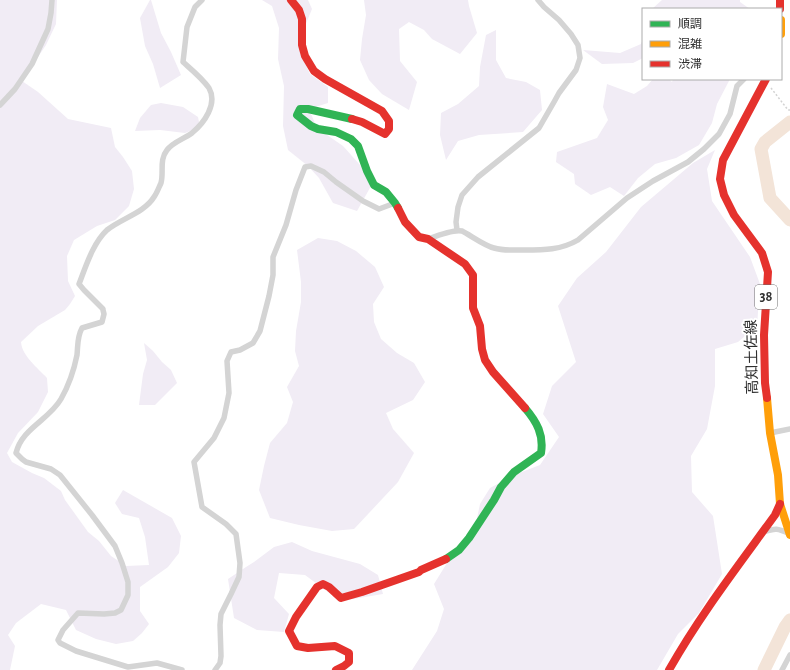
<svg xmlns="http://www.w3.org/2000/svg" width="790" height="670" font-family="'Alegreya Sans','Noto Sans JP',sans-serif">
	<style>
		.green { fill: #f1ecf5 }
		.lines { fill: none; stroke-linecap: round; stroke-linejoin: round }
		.river { stroke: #f3e4d8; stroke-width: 13 }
		.path { stroke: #d3d3d3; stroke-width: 1.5; stroke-dasharray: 2 2; stroke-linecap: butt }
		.street { stroke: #d4d4d4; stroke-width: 5.5 }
		.fast { stroke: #30b455; stroke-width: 8 }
		.slow { stroke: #ff9f0a; stroke-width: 8 }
		.jam { stroke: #e5322d; stroke-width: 8 }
		.labels { text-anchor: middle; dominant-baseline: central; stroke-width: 4; stroke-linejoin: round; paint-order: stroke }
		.shield { fill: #fff; stroke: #6d6d6d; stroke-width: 1 }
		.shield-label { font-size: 14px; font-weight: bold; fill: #2f2f2f }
		.street-label { font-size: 15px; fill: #2f2f2f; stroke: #fff }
	</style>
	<rect width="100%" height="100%" fill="#fff"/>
	<g class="green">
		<path d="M0 0H57L56 24 46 45 22 81 38 92 68 119 111 128 115 147 123 157 132 171 134 189 129 206 115 220 97 226 74 240 67 256 68 281 75 296 70 304 65 310 38 326 21 342C22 356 38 368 47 378L48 392 38 412 18 433 7 453 12 462 32 473 44 478 61 491 65 500 88 532 99 541 111 556 126 566 149 565 145 537 139 518 122 514 115 503 123 490 172 518 181 536 179 553 168 567 140 587V611L149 624 142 633 133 641 116 644 96 639 76 630 66 610 41 604 16 623 8 635 15 646 10 670H0Z"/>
		<polygon points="150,0 151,0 161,33 171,52 181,75 160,88 153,64 145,46 140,18"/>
		<polygon points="262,0 308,0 312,9 305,26 300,53 310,74 328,87 328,103 309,109 317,128 343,146 360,165 371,186 357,211 333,203 319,178 308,166 288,150 283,126 284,86 278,59 279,28 272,6"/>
		<polygon points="364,0 468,0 469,6 477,33 460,54 432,39 424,30 409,22 399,29 400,61 417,82 409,110 382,94 369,80 360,60 362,39 366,15"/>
		<polygon points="662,0 740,0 740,2 750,9 652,9"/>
		<polygon points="496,30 496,60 506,78 526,82 540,90 542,110 523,132 479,135 458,141 446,160 440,135 441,113 458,104 479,86 480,67 486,35"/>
		<polygon points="643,39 643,58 633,63 602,64 583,50 620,53 641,44"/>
		<polygon points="653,79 669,79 672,82 673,79 730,79 717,104 712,123 699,145 676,158 655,164 638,178 624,196 610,187 591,195 575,184 574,174 556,162 557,152 597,138 608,120 603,107 607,84 634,94 647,86"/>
		<polygon points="161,103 183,107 198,117 200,127 185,133 160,130 135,131 140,118 151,105"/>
		<polygon points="715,150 707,169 712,201 750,257 760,284 757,326 738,342 715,349 715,386 707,429 691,456 692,492 713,516 722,574 699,613 678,634 657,670 412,670 437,631 444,609 434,584 447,563 475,528 480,504 490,488 514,475 540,465 559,437 543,414 552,386 576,362 558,306 577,278 606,252 641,207 693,163"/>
		<polygon points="318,238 337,241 356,251 375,267 384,287 373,304 374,322 381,339 397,353 414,363 425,382 413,400 386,413 393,429 414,453 398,482 354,529 332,531 299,525 270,518 259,490 264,466 270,443 287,423 293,402 287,387 299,366 295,351 296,331 301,302 301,282 297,250"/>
		<polygon points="144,343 153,351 162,362 171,370 177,383 155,405 139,405 143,374 147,360"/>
		<polygon points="292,542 312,551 360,564 378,575 383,594 353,599 328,592 305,575 279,573 274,598 289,614 284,632 257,630 234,618 228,579 246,567 254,562 274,547"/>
	</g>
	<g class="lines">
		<g class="river">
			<polyline points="790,122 765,142 761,149 770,198 790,220"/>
			<polyline points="764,670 785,627 790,620"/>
		</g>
		<polyline class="path" points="771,88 788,110 790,110"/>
		<g class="street">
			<polyline points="0,105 15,89 32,64 48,29 51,13 52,0"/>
			<polyline points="457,230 456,222 458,207 462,195 478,177 539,128 554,102 559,93 576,70 580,58 578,45 571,34 559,20 544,7 538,0"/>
			<path d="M428 239C436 236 454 229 462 231 470 235 485 246 494 248 504 251 514 250 524 250 544 250 561 250 578 240L627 198 653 181 688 162 704 149 719 134 730 114 737 86 744 79"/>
			<polyline points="770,433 790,429"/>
			<path d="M763 532C776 528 777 528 790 534"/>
			<path d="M182 670 157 663 128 667 76 651 60 643 58 640 63 630 78 613 104 614 115 613 121 610 128 595V582L122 563 115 546 92 515 60 475 51 469 26 462 22 459 16 453C22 428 49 420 61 399 69 385 74 370 77 355 78 345 77 337 82 328L102 322 104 314 103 310V309L84 290 79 284C86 266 93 243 107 230 122 218 144 213 154 197 157 193 159 187 161 183 164 172 159 160 167 150 173 142 184 139 192 133 204 123 218 104 209 88 202 78 192 70 183 62L187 27 195 7 202 0"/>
			<polyline points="215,670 220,663 221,656 220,625 221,614 231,594 239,577 240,563 236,534 226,524 202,507 194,462 214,438 224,418 229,393 227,361 231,352 240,350 253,343 260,331 269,296 273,275 273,257 286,225 296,190 305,167 311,166 324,172 336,182 363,201 379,209 395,203"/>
			<polyline points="782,670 790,655"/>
		</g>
		<g class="fast">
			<polyline points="352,119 308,109 300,109 297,115 311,126 318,129 336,132 351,139 358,146 367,171 374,185 386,192 395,203 398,208"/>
			<path d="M446 559 459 550 469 538 494 500 501 487 514 472 541 453C544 435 537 422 525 408"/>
		</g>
		<g class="slow">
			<polyline points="781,20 781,34"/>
			<polyline points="767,398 770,433 778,475 780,504 790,535"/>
		</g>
		<g class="jam">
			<polyline points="291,0 299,10 302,19 302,45 305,56 314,71 325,79 382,111 389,121 389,129 385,134 362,122 352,119"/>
			<polyline points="780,0 780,9"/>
			<polyline points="766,79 723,160 720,179 724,195 734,215 762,253 768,272 764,335 765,383 767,398"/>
			<polyline points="398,208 405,222 419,237 428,239 465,264 473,275 473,308 480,326 482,349 485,360 493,372 525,408"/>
			<polyline points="336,670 344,666 349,662 349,653 335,646 308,648 297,646 289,631 296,617 317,587 323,584 329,587 341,598 362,592 419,572 421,570 446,559"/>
			<path d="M669 670C700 615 738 566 775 515L780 504"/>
		</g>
	</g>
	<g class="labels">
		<rect class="shield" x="755" y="285" width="22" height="24" rx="3"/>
		<g class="shield-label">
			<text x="766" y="297">38</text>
		</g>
		<g class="street-label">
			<text transform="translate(752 357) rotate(-91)">高知土佐線</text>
		</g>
	</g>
	<rect x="642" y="8" width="140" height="72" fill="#ffffff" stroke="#acacac"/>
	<rect x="650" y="21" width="20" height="6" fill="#30b455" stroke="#acacac"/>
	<text x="678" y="28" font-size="12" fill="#2f2f2f">順調</text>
	<rect x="650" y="41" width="20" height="6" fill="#ff9f0a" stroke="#acacac"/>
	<text x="678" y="48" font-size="12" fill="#2f2f2f">混雑</text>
	<rect x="650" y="61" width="20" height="6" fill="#e5322d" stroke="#acacac"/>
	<text x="678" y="68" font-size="12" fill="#2f2f2f">渋滞</text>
</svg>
